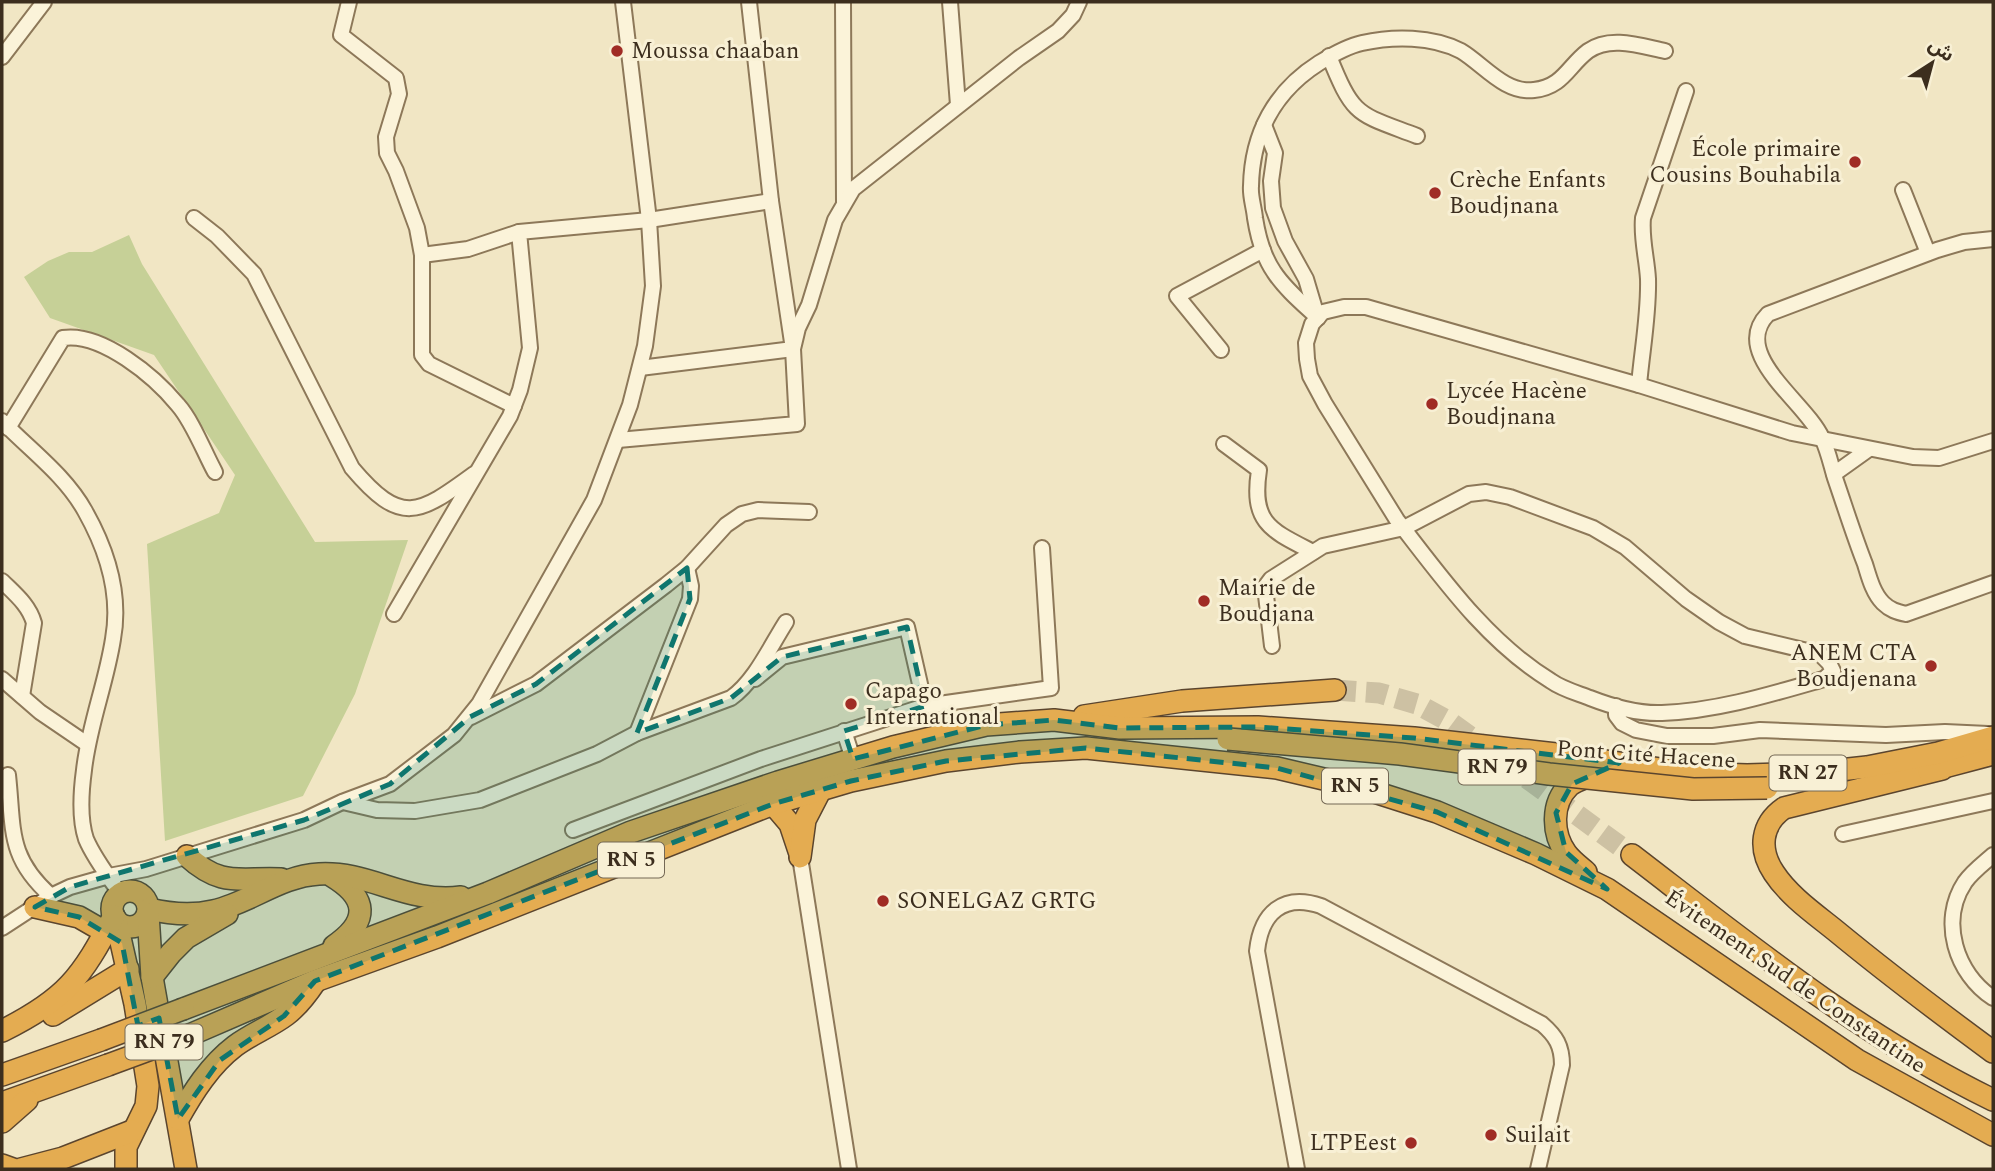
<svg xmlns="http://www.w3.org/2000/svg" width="1995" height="1171" font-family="Spectral,'Noto Sans Arabic',serif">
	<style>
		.green { fill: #c6d097 }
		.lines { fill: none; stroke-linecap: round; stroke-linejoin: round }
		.highway-tunnel { stroke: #cdc1a3; stroke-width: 21; stroke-dasharray: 21 10; stroke-linecap: butt }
		.minor-casing { stroke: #8d7859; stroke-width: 18 }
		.highway-casing { stroke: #5b452e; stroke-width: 24 }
		.minor { stroke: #fbf3d9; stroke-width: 14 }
		.highway { stroke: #e4ac51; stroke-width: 21 }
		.highway-bridge-casing { stroke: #5b452e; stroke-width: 24; stroke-linecap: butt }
		.highway-bridge { stroke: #e4ac51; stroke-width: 21 }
		.marked { fill: #0f766e; fill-opacity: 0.2; stroke: #0f766e; stroke-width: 5; stroke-dasharray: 14 9; stroke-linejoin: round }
		.poi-dot { fill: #a02c25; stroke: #f8f0d5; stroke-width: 2.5 }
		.labels { text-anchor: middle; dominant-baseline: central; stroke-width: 6; stroke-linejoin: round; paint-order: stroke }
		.shield { fill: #f8f0d5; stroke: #746855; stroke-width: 2 }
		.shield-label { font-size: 21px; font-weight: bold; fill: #3c2e1e }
		.poi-label { font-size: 23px; fill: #3c2e1e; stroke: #f8f0d5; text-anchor: start }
		.street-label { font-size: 23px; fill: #3c2e1e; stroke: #f8f0d5 }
	</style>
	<rect width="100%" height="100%" fill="#f1e6c4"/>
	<polygon class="green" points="129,235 142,264 315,542 408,540 355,694 303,796 165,841 147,544 219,513 235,475 154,355 50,318 24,277 48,261 69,252 92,252"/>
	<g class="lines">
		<polyline class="highway-tunnel" points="1335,690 1379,693 1417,704 1450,722 1632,855"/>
		<g class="minor-casing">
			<g id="minor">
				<polyline points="349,2 341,35 396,78 399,94 386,137 387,153 396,171 417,228 422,255 422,355 429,364 514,406"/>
				<polyline points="843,2 844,202"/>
				<polyline points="950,2 958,105"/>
				<path d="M1329 56C1354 118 1357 113 1417 136"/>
				<polyline points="2,57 44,2"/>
				<polyline points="1264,125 1275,153 1271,181 1273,208 1285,241 1306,279 1317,316"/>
				<polyline points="1903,190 1928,253"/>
				<path d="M194 218 217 236 254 274 352 468C401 526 418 515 474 474"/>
				<path d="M1993 239 1964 242 1937 250 1768 314C1729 354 1806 402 1822 438 1828 450 1831 465 1835 478 1845 507 1854 536 1865 564 1869 577 1873 593 1883 603 1890 610 1897 612 1906 614L1993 583"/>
				<polyline points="422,255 468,249 519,232"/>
				<path d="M1318 318C1303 304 1285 289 1274 272 1263 256 1258 237 1255 218 1254 207 1250 196 1251 186 1252 133 1275 91 1319 63 1332 55 1348 46 1362 43 1393 36 1432 36 1461 51 1483 64 1505 94 1534 90 1563 87 1568 66 1588 51 1610 35 1641 46 1665 51"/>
				<polyline points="1221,350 1177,296 1263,250"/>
				<polyline points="640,368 793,349 798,328 809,305 835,220 853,189 1019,58 1058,31 1073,15 1079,2"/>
				<path d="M1639 385C1642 350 1649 314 1648 279 1647 259 1641 239 1643 218L1686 91"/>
				<path d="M2 421C30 450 65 475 85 511 107 550 121 595 113 639 106 684 89 725 84 770 81 792 79 818 86 839 94 858 108 876 120 893"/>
				<path d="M8 428 63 338C102 332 155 377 178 405 193 422 204 452 215 472"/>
				<polyline points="618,440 797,424 793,349 771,201 749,2"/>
				<path d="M1224 444 1259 470C1251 523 1270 530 1313 552"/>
				<polyline points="1834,474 1869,449"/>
				<path d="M2 581C15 594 29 605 34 623L22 696"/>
				<polyline points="394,614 510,416 520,390 530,348 519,232 649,220 771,201"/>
				<path d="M1272 646 1265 587 1271 579 1323 546 1404 528 1469 494 1486 492 1510 497 1593 528 1625 547 1686 599 1719 622 1745 636 1820 654 1829 663 1833 671 1824 679C1772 694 1717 711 1662 713 1638 714 1613 707 1590 698 1577 693 1562 689 1551 681 1487 642 1442 578 1397 520L1325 404 1310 376 1307 359 1306 343 1312 324 1323 312 1344 307H1366L1639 385 1792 433 1913 457 1939 458 1993 441"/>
				<polyline points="2,679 40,712 87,744"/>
				<polyline points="755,679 782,657 907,627 925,706"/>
				<polyline points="1616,706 1616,715 1622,723 1636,730 1667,736 1713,736 1760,730 1886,735 1945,732 1988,734"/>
				<polyline points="471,717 536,684 666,585 687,568 726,525 742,514 758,510 809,512"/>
				<polyline points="844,731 853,759"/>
				<polyline points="637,733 690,599 691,586 687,568"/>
				<path d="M8 775C14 829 7 857 51 896"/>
				<path d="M343 802 377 810 415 811 480 800 597 754 637 733 731 698C755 681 770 647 786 622"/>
				<polyline points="573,830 761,759 925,706 1051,688 1042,548"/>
				<polyline points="1843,834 1993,801"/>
				<path d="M1993 855C1984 863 1972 872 1965 882 1939 921 1956 974 1993 998"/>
				<polyline points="800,857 849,1169"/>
				<polyline points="2,928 51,896 70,887 109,876 146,869 304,820 342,802 390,784 454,735 479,704 594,500 630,405 645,346 653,286 649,220 623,2"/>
				<path d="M1297 1169 1257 951C1261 913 1283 893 1321 906L1542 1024C1556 1036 1562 1046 1562 1065L1538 1169"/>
			</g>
		</g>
		<g class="highway-casing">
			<g id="highway">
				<polyline points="1084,716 1182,701 1335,690"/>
				<path d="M1942 769 1784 808C1761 824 1758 849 1774 873 1789 896 1815 914 1836 931 1887 973 1940 1013 1993 1052"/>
				<polyline points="1929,771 1993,754"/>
				<polyline points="773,804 790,824 799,851"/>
				<path d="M1632 855C1748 944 1861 1036 1993 1100"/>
				<path d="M187 856C222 888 239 877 281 879"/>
				<polyline points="800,857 805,820 821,789"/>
				<path d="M1586 872C1579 866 1571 860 1566 853 1552 834 1551 803 1569 786 1576 780 1586 778 1594 774"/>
				<path d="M332 876C368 898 370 921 334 946"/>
				<circle cx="130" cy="909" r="18"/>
				<polyline points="35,907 79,917 105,932"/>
				<path d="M149 909C170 914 191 916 213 911 250 903 280 876 319 874 370 871 406 904 461 897"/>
				<polyline points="148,914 152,977 186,1169"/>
				<polyline points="116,920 135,1004 148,1086 146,1106 126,1147 126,1169"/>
				<polyline points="152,977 171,953 186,938 227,914"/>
				<polyline points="183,1009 488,893 631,832 778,782 893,747 986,725 1054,720 1120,728 1258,727 1414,738 1556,754 1687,773 1747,775 1812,773 1867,767 1938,753 1993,737"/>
				<polyline points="53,1015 128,969"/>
				<path d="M2 1031C66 999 81 978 114 916"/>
				<polyline points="192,1034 315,981 437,937 773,804 851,781 946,761 1020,752 1086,748 1277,768 1362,788 1437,812 1536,854 1607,889 1857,1060 1993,1135"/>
				<polyline points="2,1075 101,1040"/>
				<polyline points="2,1103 108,1065"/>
				<path d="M178 1119C193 1092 210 1065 235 1046 251 1034 270 1027 286 1015 298 1006 307 994 315 982"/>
				<polyline points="2,1122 27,1100"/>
				<polyline points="2,1165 13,1169"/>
				<polyline points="21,1169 63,1158 132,1131"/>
			</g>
		</g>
		<use href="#minor" class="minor"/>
		<use href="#highway" class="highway"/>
		<g class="highway-bridge-casing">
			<g id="highway-bridge">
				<polyline points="1228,739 1400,754 1549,774 1693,789 1767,788"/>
				<polyline points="101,1040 183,1009"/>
				<polyline points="108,1065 192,1034"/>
			</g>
		</g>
		<use href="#highway-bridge" class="highway-bridge"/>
	</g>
	<path class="marked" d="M687 568 690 599 637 733 731 698 782 657 907 627 925 706 844 731 853 759 986 725 1054 720 1120 728 1258 727 1414 738 1619 763 1572 784 1556 813 1566 852 1607 889 1437 812 1277 768 1086 748 946 761 851 781 773 804 315 981 284 1016 220 1060 178 1119 159 1018 138 1026 122 943 79 917 35 907 70 887 304 820 390 784 470 717 536 684Z"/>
	<g class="poi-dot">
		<circle cx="617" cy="51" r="7"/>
		<circle cx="1855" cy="162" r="7"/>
		<circle cx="1435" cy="193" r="7"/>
		<circle cx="1432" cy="404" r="7"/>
		<circle cx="1204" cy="601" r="7"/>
		<circle cx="1931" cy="666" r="7"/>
		<circle cx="851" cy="704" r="7"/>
		<circle cx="883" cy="901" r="7"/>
		<circle cx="1491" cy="1135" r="7"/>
		<circle cx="1411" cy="1143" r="7"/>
	</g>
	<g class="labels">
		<g class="shield">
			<rect x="1458.5" y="749.5" width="77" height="35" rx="5"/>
			<rect x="1769.5" y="755.5" width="77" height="35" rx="5"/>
			<rect x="1322" y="768.5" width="66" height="35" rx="5"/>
			<rect x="598" y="842.5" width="66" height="35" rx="5"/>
			<rect x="125.5" y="1024.5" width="77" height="35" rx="5"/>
		</g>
		<g class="shield-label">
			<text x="1497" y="767">RN 79</text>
			<text x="1808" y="773">RN 27</text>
			<text x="1355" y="786">RN 5</text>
			<text x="631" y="860">RN 5</text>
			<text x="164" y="1042">RN 79</text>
		</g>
		<g class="poi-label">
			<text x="631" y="51">Moussa chaaban</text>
			<text x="1841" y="149" text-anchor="end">École primaire<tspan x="1841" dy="26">Cousins Bouhabila</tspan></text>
			<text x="1449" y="180">Crèche Enfants<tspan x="1449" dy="26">Boudjnana</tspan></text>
			<text x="1446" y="391">Lycée Hacène<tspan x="1446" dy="26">Boudjnana</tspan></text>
			<text x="1218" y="588">Mairie de<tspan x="1218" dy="26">Boudjana</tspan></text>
			<text x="1917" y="653" text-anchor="end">ANEM CTA<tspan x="1917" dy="26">Boudjenana</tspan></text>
			<text x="865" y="691">Capago<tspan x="865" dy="26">International</tspan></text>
			<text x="897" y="901">SONELGAZ GRTG</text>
			<text x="1505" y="1135">Suilait</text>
			<text x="1397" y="1143" text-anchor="end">LTPEest</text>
		</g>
		<g class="street-label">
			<text transform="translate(1646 755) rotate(4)">Pont Cité Hacene</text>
			<text transform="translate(1795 982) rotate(34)">Évitement Sud de Constantine</text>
		</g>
	</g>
	<rect width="1995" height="1171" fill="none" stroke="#3c2e1e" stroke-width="7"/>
	<g transform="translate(1932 63) rotate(36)" stroke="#f8f0d5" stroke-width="5" paint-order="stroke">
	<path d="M0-5L12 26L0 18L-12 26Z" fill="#3c2e1e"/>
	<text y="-10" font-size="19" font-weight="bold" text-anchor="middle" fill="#3c2e1e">ش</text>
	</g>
</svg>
